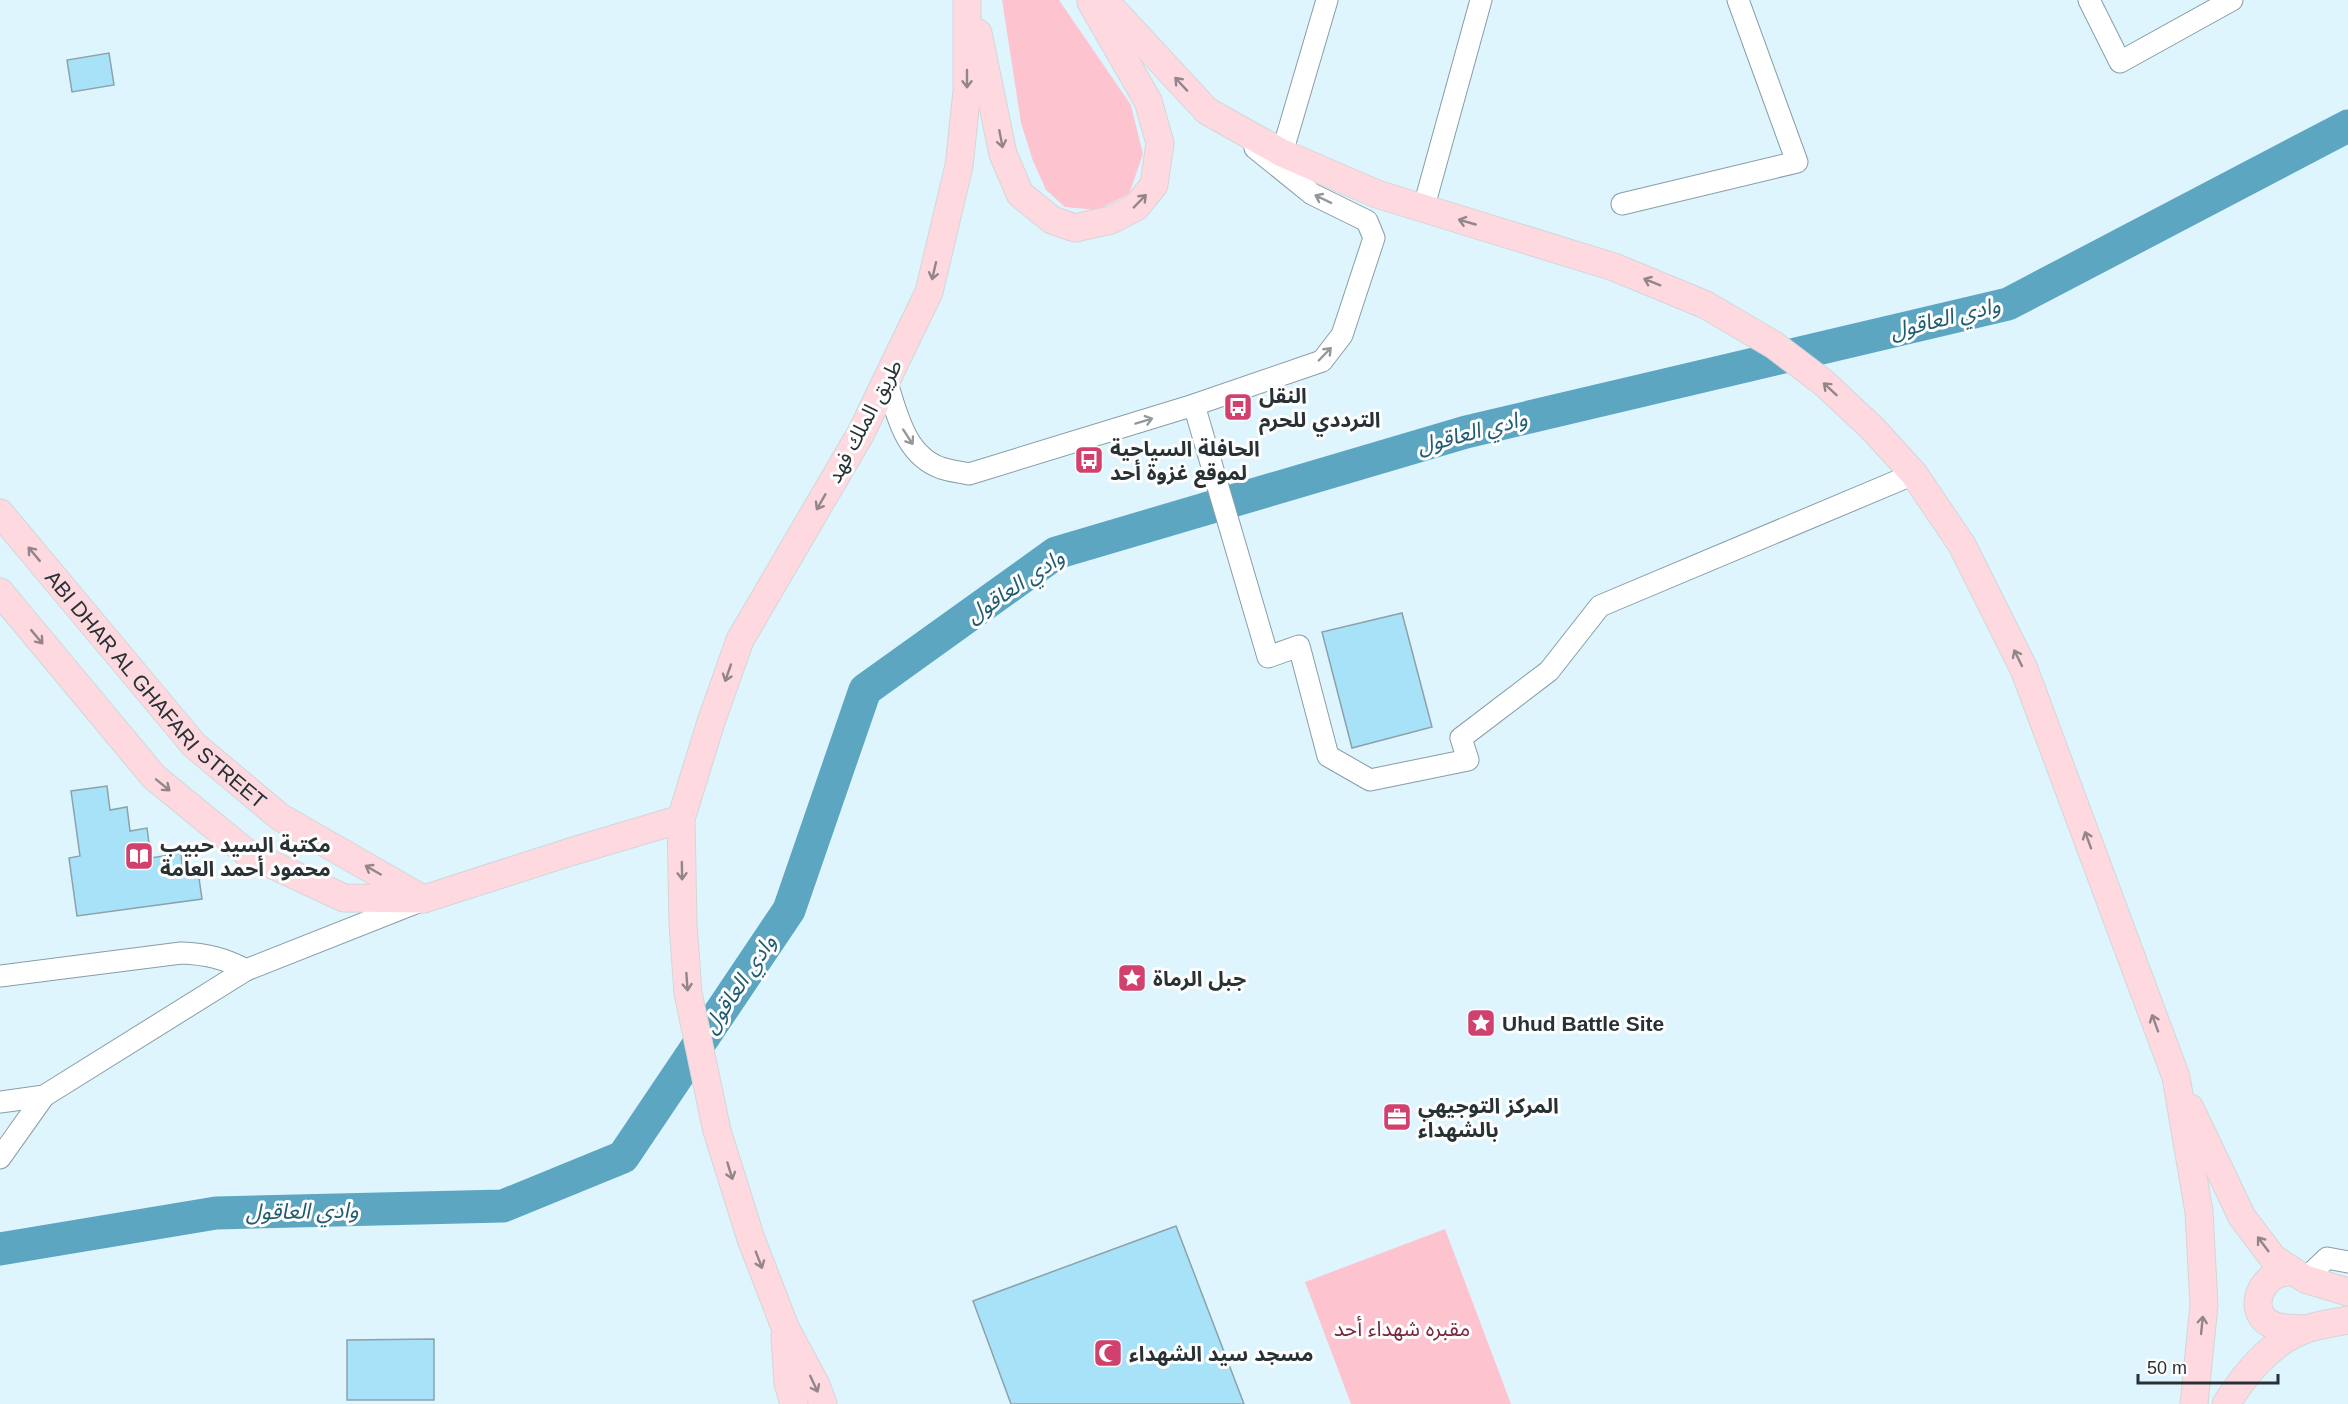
<svg xmlns="http://www.w3.org/2000/svg" width="2348" height="1404" font-family="Arial,'Noto Sans Arabic',sans-serif">
	<style>
		.green { fill: #fdc4cf }
		.lines { fill: none; stroke-linecap: round; stroke-linejoin: round }
		.river { stroke: #5ca6c2; stroke-width: 33 }
		.building { fill: #a7e2f9; stroke: #8ca2aa; stroke-width: 1.5 }
		.minor-casing { stroke: #889da6; stroke-width: 23 }
		.major-casing { stroke: #d4d6d6; stroke-width: 29 }
		.minor { stroke: #fff; stroke-width: 21 }
		.major { stroke: #fed9e0; stroke-width: 27 }
		.oneway { stroke: #93858a }
		.oneway2 { stroke: #94989a }
		.labels { text-anchor: middle; dominant-baseline: central; stroke-width: 6; stroke-linejoin: round; paint-order: stroke }
		.poi-label { font-size: 21px; font-weight: bold; fill: #283134; stroke: #fdfdfd; text-anchor: start }
		.street-label { font-size: 21px; fill: #283134; stroke: #fdfdfd }
		.park-label { font-size: 21px; fill: #77263e; stroke: #fdfdfd }
		.water-label { font-size: 22px; font-style: italic; fill: #205c70; stroke: #fdfdfd }
	</style>
	<rect width="100%" height="100%" fill="#def5fe"/>
	<g class="green">
		<polygon points="1002,0 1059,0 1131,105 1143,154 1129,194 1097,210 1065,207 1046,190 1033,161 1021,123"/>
		<polygon points="1445,1229 1511,1404 1351,1404 1305,1282"/>
	</g>
	<g class="lines">
		<polyline class="river" points="0,1249 216,1213 503,1206 623,1157 789,910 865,690 1056,553 1466,432 2008,304 2348,126"/>
	</g>
	<g class="building">
		<polygon points="109,53 114,85 72,92 67,60"/>
		<polygon points="1402,613 1432,727 1352,748 1322,632"/>
		<polygon points="107,786 110,810 127,807 130,831 147,828 151,858 181,853 183,873 198,871 202,899 77,916 69,858 80,856 71,791"/>
		<polygon points="1176,1226 1244,1404 1011,1404 973,1301"/>
		<polygon points="434,1339 434,1400 347,1400 347,1340"/>
	</g>
	<g class="lines">
		<g class="minor-casing">
			<g id="minor">
				<polyline points="2089,0 2120,62 2232,0"/>
				<polyline points="1282,153 1327,0"/>
				<polyline points="1622,204 1797,162 1738,0"/>
				<polyline points="1423,210 1481,0"/>
				<path d="M887 383C897 414 905 455 941 468 950 471 960 472 969 474L1194 405 1322 361 1342 335 1374 238 1367 221 1312 194 1255 148"/>
				<polyline points="1194,405 1268,657 1299,646 1328,756 1370,780 1468,760 1461,738 1549,671 1600,606 1914,474"/>
				<path d="M0 976 181 953C206 954 224 958 246 970"/>
				<polyline points="0,1102 44,1096 246,970 418,902"/>
				<polyline points="0,1158 44,1096"/>
				<polyline points="2305,1279 2327,1258 2348,1262"/>
			</g>
		</g>
		<g class="major-casing">
			<g id="major">
				<polyline points="1104,0 1207,111 1282,153 1377,194 1614,267 1706,305 1774,345 1824,383 1873,429 1914,474 1962,545 2024,669 2176,1077 2199,1212 2204,1305 2194,1404"/>
				<polyline points="978,33 1003,154 1020,194 1052,220 1075,228 1111,220 1136,207 1154,185 1160,143 1148,101 1091,2"/>
				<path id="s1" d="M0 513 194 745 280 817 423 899"/>
				<polyline points="0,592 154,777 247,853 344,898 424,899 570,852 681,819"/>
				<polyline points="2190,1108 2242,1217 2273,1258 2305,1279 2348,1292"/>
				<path d="M2293 1271C2287 1272 2279 1273 2274 1276 2256 1287 2250 1316 2273 1325 2281 1329 2296 1328 2306 1329"/>
				<polyline points="785,1337 788,1383 794,1404"/>
				<polyline points="823,1404 816,1385 785,1327 751,1239 717,1131 688,993 683,923 681,819 711,722 740,640 861,433 929,292 959,166 967,91 967,0"/>
				<path d="M2226 1404C2246 1373 2271 1341 2307 1329 2320 1324 2335 1323 2348 1320"/>
			</g>
		</g>
		<use href="#minor" class="minor"/>
		<use href="#major" class="major"/>
	</g>
	<defs><path id="oneway-shaft" d="M-6 0H5M1.5-3L5.5 0L1.5 3" fill="none" stroke-width="1.6" stroke-linecap="round" stroke-linejoin="round" transform="scale(1.5)"/></defs>
	<g class="oneway">
		<use href="#oneway-shaft" transform="translate(967 79) rotate(90)"/>
		<use href="#oneway-shaft" transform="translate(1181 84) rotate(-133)"/>
		<use href="#oneway-shaft" transform="translate(1001 139) rotate(79)"/>
		<use href="#oneway-shaft" transform="translate(1140 201) rotate(-46)"/>
		<use href="#oneway-shaft" transform="translate(1467 222) rotate(-164)"/>
		<use href="#oneway-shaft" transform="translate(934 271) rotate(103)"/>
		<use href="#oneway-shaft" transform="translate(1652 282) rotate(-158)"/>
		<use href="#oneway-shaft" transform="translate(1830 389) rotate(-137)"/>
		<use href="#oneway-shaft" transform="translate(821 502) rotate(120)"/>
		<use href="#oneway-shaft" transform="translate(34 554) rotate(-130)"/>
		<use href="#oneway-shaft" transform="translate(37 637) rotate(50)"/>
		<use href="#oneway-shaft" transform="translate(2018 658) rotate(-116)"/>
		<use href="#oneway-shaft" transform="translate(728 673) rotate(109)"/>
		<use href="#oneway-shaft" transform="translate(163 785) rotate(39)"/>
		<use href="#oneway-shaft" transform="translate(2088 840) rotate(-110)"/>
		<use href="#oneway-shaft" transform="translate(373 870) rotate(-150)"/>
		<use href="#oneway-shaft" transform="translate(682 871) rotate(89)"/>
		<use href="#oneway-shaft" transform="translate(687 982) rotate(86)"/>
		<use href="#oneway-shaft" transform="translate(2155 1023) rotate(-110)"/>
		<use href="#oneway-shaft" transform="translate(730 1171) rotate(73)"/>
		<use href="#oneway-shaft" transform="translate(2263 1244) rotate(-127)"/>
		<use href="#oneway-shaft" transform="translate(759 1260) rotate(69)"/>
		<use href="#oneway-shaft" transform="translate(2202 1325) rotate(-84)"/>
		<use href="#oneway-shaft" transform="translate(814 1384) rotate(65)"/>
	</g>
	<g class="oneway2">
		<use href="#oneway-shaft" transform="translate(1323 199) rotate(-154)"/>
		<use href="#oneway-shaft" transform="translate(1325 354) rotate(-46)"/>
		<use href="#oneway-shaft" transform="translate(1144 421) rotate(-17)"/>
		<use href="#oneway-shaft" transform="translate(908 437) rotate(57)"/>
	</g>
	<defs>
		<g id="bus-square" transform="scale(1.5)"><rect x="-9" y="-9" width="18" height="18" rx="4" fill="#d0426d" stroke="#fdfdfd"/><path d="M-5-6H5V4H4V6H2V4H-2V6H-4V4H-5ZM-3.5-4V0h7V-4ZM-3.5 1.2v1.5H-2V1.2ZM2 1.2v1.5H3.5V1.2Z" fill="#fff"/></g>
		<g id="library-square" transform="scale(1.5)"><rect x="-9" y="-9" width="18" height="18" rx="4" fill="#d0426d" stroke="#fdfdfd"/><path d="M-6-4Q-3-5.5-.7-3.5V5Q-3 3-6 4ZM6-4Q3-5.5 .7-3.5V5Q3 3 6 4Z" fill="#fff"/></g>
		<g id="sight-square" transform="scale(1.5)"><rect x="-9" y="-9" width="18" height="18" rx="4" fill="#d0426d" stroke="#fdfdfd"/><path d="M0-6L1.8-2.2L6-1.7L2.9 1.2L3.7 5.4L0 3.3L-3.7 5.4L-2.9 1.2L-6-1.7L-1.8-2.2Z" fill="#fff"/></g>
		<g id="office-square" transform="scale(1.5)"><rect x="-9" y="-9" width="18" height="18" rx="4" fill="#d0426d" stroke="#fdfdfd"/><path d="M-6-3h4V-5.5h4V-3h4V5H-6ZM-1-4.5V-3h2v-1.5ZM-6 0V1H6V0Z" fill="#fff"/></g>
		<g id="mosque-square" transform="scale(1.5)"><rect x="-9" y="-9" width="18" height="18" rx="4" fill="#d0426d" stroke="#fdfdfd"/><path d="M3.5-4.9A6 6 0 1 0 3.5 4.9A5 5 0 1 1 3.5-4.9Z" fill="#fff"/></g>
	</defs>
	<g fill-rule="evenodd">
		<use href="#bus-square" x="1238" y="407"/>
		<use href="#bus-square" x="1089" y="460"/>
		<use href="#library-square" x="139" y="856"/>
		<use href="#sight-square" x="1132" y="978"/>
		<use href="#sight-square" x="1481" y="1023"/>
		<use href="#office-square" x="1397" y="1117"/>
		<use href="#mosque-square" x="1108" y="1353"/>
	</g>
	<g class="labels">
		<g class="poi-label">
			<text x="1259" y="395">النقل<tspan x="1259" dy="24">الترددي للحرم</tspan></text>
			<text x="1110" y="448">الحافلة السياحية<tspan x="1110" dy="24">لموقع غزوة أحد</tspan></text>
			<text x="160" y="844">مكتبة السيد حبيب<tspan x="160" dy="24">محمود أحمد العامة</tspan></text>
			<text x="1153" y="978">جبل الرماة</text>
			<text x="1502" y="1023">Uhud Battle Site</text>
			<text x="1418" y="1105">المركز التوجيهي<tspan x="1418" dy="24">بالشهداء</tspan></text>
			<text x="1129" y="1353">مسجد سيد الشهداء</text>
		</g>
		<g class="street-label">
			<text transform="translate(864 421) rotate(-62)">طريق الملك فهد</text>
			<text stroke="none"><textPath href="#s1" startOffset="236">ABI DHAR AL GHAFARI STREET</textPath></text>
		</g>
		<g class="park-label">
			<text x="1402" y="1328">مقبره شهداء أحد</text>
		</g>
		<g class="water-label">
			<text transform="translate(1945 318) rotate(-14)">وادي العاقول</text>
			<text transform="translate(1472 432) rotate(-15)">وادي العاقول</text>
			<text transform="translate(1015 586) rotate(-34)">وادي العاقول</text>
			<text transform="translate(739 984) rotate(-56)">وادي العاقول</text>
			<text transform="translate(302 1211) rotate(-1)">وادي العاقول</text>
		</g>
	</g>
	<path d="M2138 1374v9h140v-9" fill="none" stroke="#283134" stroke-width="3"/>
	<text x="2147" y="1374" font-size="18" fill="#283134" stroke="#fdfdfd" stroke-width="4.5" paint-order="stroke">50 m</text>
</svg>
